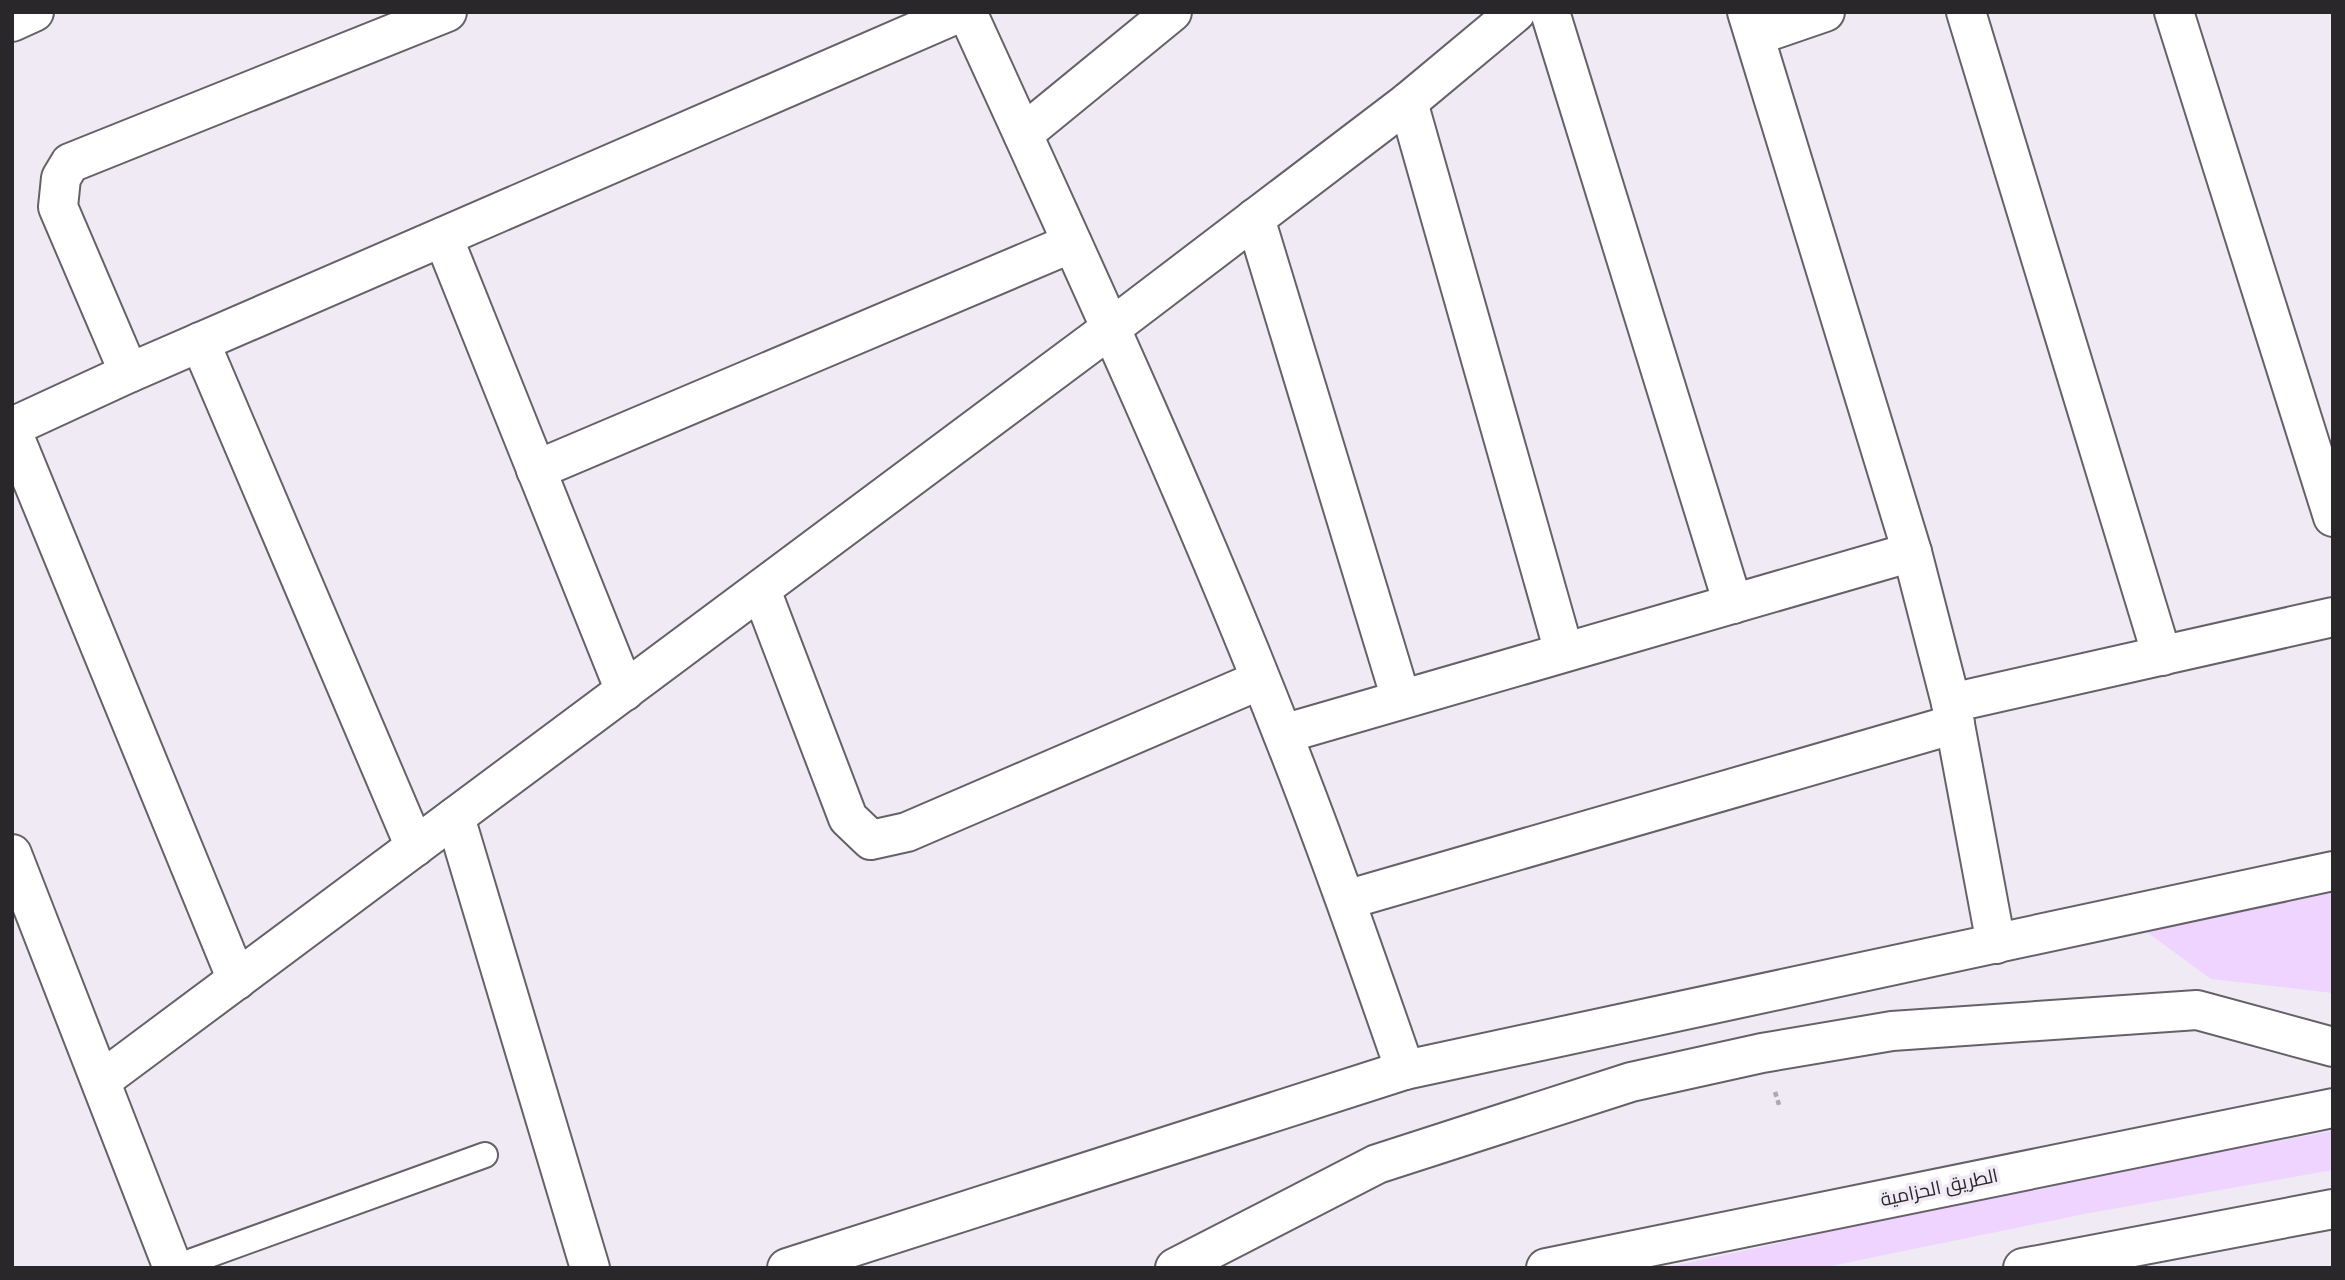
<svg xmlns="http://www.w3.org/2000/svg" width="2345" height="1280" font-family="Merriweather,Cairo,serif">
	<style>
		.grass { fill: #eed4fe }
		.lines { fill: none; stroke-linecap: round; stroke-linejoin: round }
		.service-casing { stroke: #666169; stroke-width: 28 }
		.minor-casing { stroke: #666169; stroke-width: 42 }
		.trunk-casing { stroke: #666169; stroke-width: 42 }
		.path { stroke: #ada9b0; stroke-width: 4.5; stroke-dasharray: 5 3.5; stroke-linecap: butt }
		.service { stroke: #fff; stroke-width: 24 }
		.minor { stroke: #fff; stroke-width: 38 }
		.trunk { stroke: #fff; stroke-width: 38 }
		.labels { text-anchor: middle; dominant-baseline: central; stroke-width: 7; stroke-linejoin: round; paint-order: stroke }
		.street-label { font-size: 19px; fill: #29272a; stroke: #f0eaf4 }
	</style>
	<rect width="100%" height="100%" fill="#f0eaf4"/>
	<g class="grass">
		<polygon points="2333,860 2333,993 2211,979 2111,906"/>
		<polygon points="2333,1131 2333,1170 2084,1214 1821,1268 1665,1268 2086,1176"/>
	</g>
	<g class="lines">
		<g class="service-casing">
			<polyline id="service" points="173,1268 485,1155"/>
		</g>
		<g class="minor-casing">
			<g id="minor">
				<path d="M967 12C1076 251 1187 490 1283 735 1327 846 1366 958 1405 1070"/>
				<polyline points="1550,12 1733,604"/>
				<polyline points="1747,12 1912,552 1951,703 1996,944"/>
				<polyline points="1966,12 2162,656"/>
				<polyline points="2174,12 2333,517"/>
				<polyline points="12,22 34,12"/>
				<polyline points="1755,36 1825,12"/>
				<polyline points="1408,102 1564,652"/>
				<polyline points="1023,134 1172,12"/>
				<polyline points="1255,218 1401,699"/>
				<polyline points="443,237 625,691"/>
				<polyline points="200,342 415,847"/>
				<polyline points="129,373 58,207 61,178 70,163 447,12"/>
				<polyline points="12,427 129,373 961,12"/>
				<polyline points="12,431 237,980"/>
				<polyline points="536,470 1072,243"/>
				<polyline points="761,590 848,818 871,840 907,832 1260,680"/>
				<polyline points="1951,703 2333,617"/>
				<polyline points="1283,734 1912,552"/>
				<polyline points="455,817 590,1268"/>
				<polyline points="12,854 173,1268"/>
				<polyline points="1346,900 1955,724"/>
				<polyline points="102,1080 1111,328 1408,102 1516,12"/>
				<polyline points="787,1268 1405,1070 2333,871"/>
				<polyline points="1175,1268 1377,1164 1631,1082 1762,1053 1892,1031 2197,1010 2333,1047"/>
			</g>
		</g>
		<g class="trunk-casing">
			<g id="trunk">
				<polyline points="1546,1268 2333,1108"/>
				<polyline points="2023,1268 2333,1209"/>
			</g>
		</g>
		<polyline class="path" points="1775,1092 1780,1108"/>
		<use href="#service" class="service"/>
		<use href="#minor" class="minor"/>
		<use href="#trunk" class="trunk"/>
	</g>
	<g class="labels">
		<g class="street-label">
			<text transform="translate(1939 1187) rotate(-12)">الطريق الحزامية</text>
		</g>
	</g>
	<rect width="2345" height="1280" fill="none" stroke="#29272a" stroke-width="28"/>
</svg>
